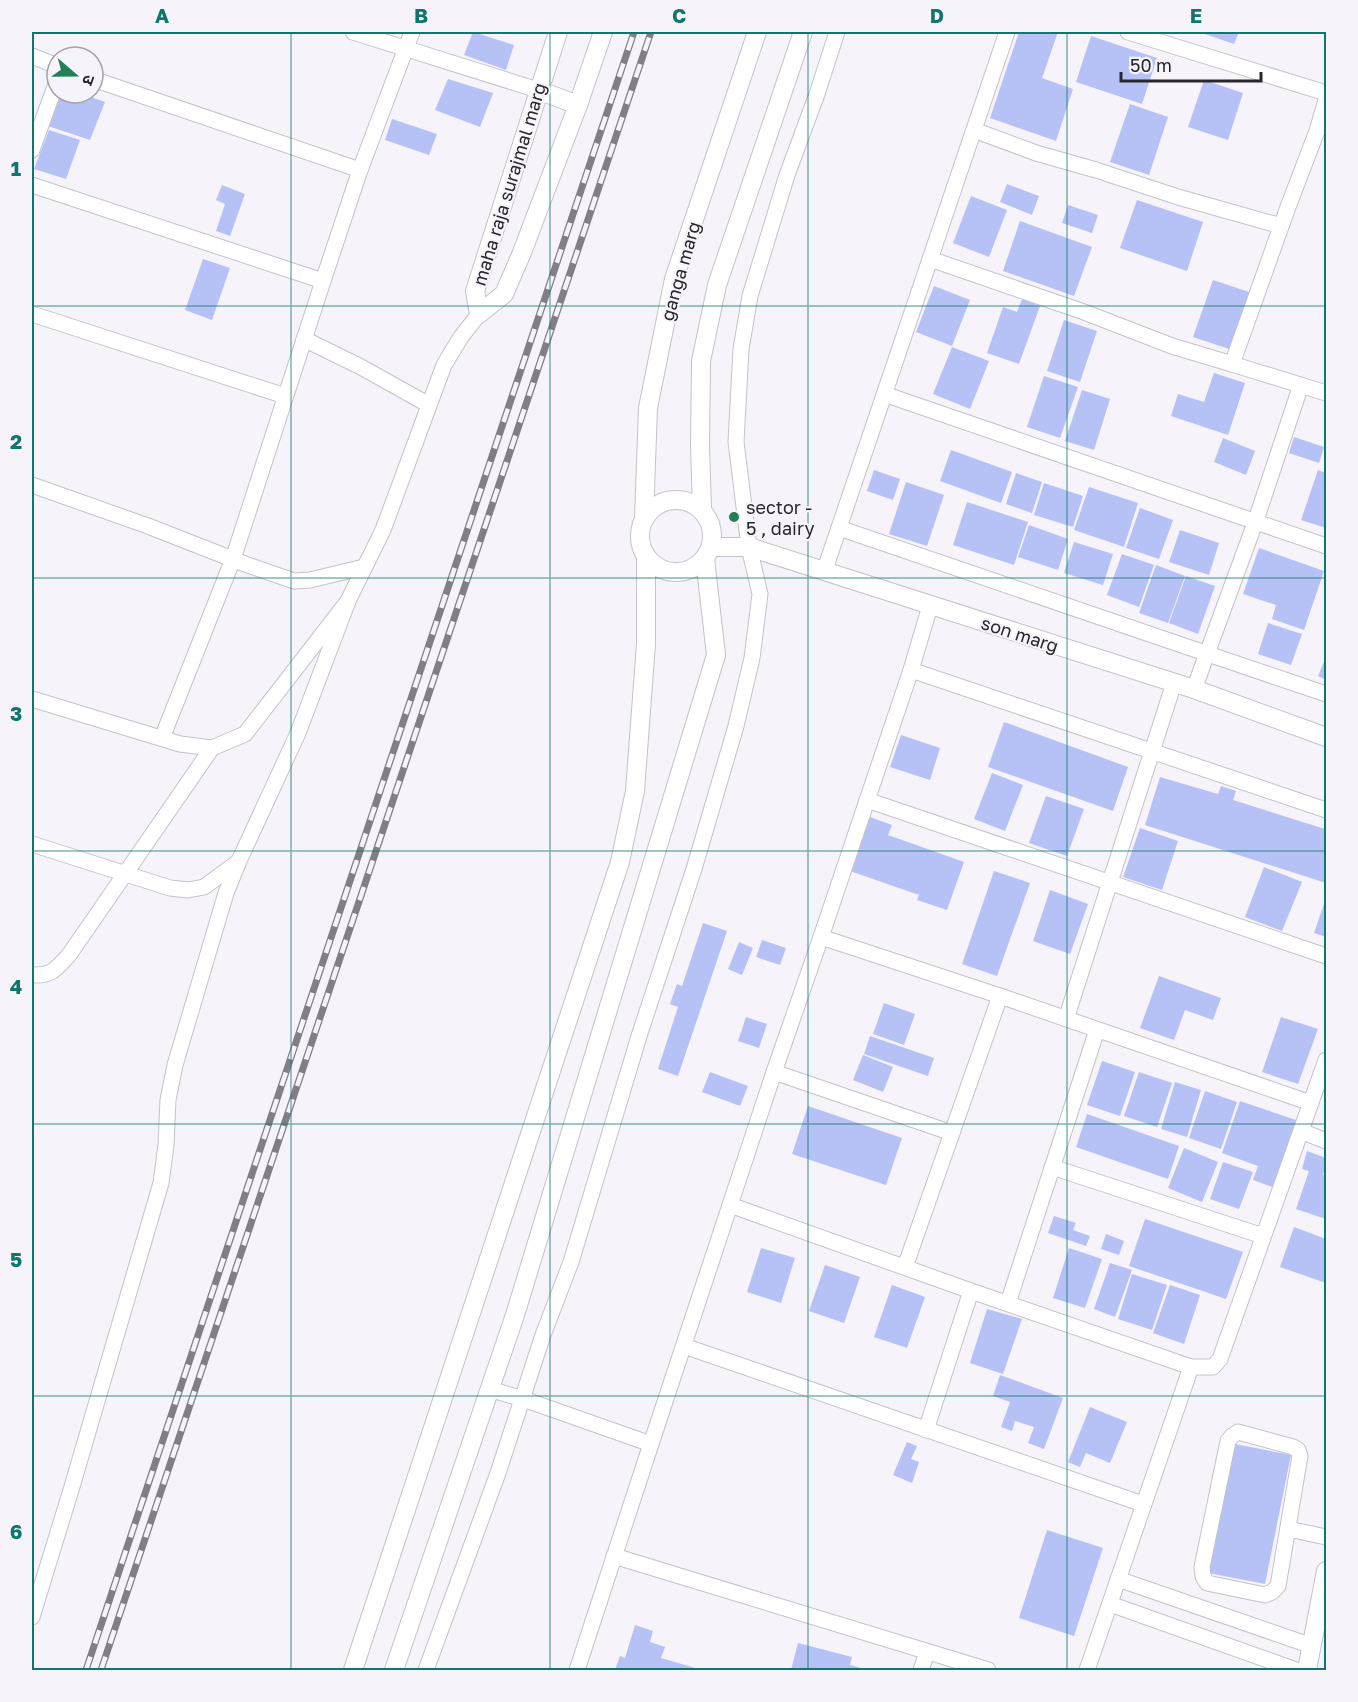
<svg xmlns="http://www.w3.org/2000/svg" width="1358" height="1702" font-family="'Golos Text','Noto Sans Devanagari',sans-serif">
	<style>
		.building { fill: #b6c2f6 }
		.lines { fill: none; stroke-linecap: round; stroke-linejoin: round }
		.minor-casing { stroke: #c5c2c9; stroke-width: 17 }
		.tertiary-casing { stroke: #c5c2c9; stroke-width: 20 }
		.minor { stroke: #fff; stroke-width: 15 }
		.tertiary { stroke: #fff; stroke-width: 18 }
		.rail-casing { stroke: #817f85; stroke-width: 7 }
		.rail { stroke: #f6f3fb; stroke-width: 4.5; stroke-dasharray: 14; stroke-linecap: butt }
		.grid { fill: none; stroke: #0f766e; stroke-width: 1.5; stroke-opacity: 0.55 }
		.poi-dot { fill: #238056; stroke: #f6f3fb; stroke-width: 2 }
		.labels { text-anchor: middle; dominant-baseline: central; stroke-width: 4.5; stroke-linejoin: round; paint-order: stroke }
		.street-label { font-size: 18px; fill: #28272a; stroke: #f6f3fb }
		.poi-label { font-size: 18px; fill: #28272a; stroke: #f6f3fb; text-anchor: start }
		.neatline { fill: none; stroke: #0f766e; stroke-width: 2 }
		.grid-label { font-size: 20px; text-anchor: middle; font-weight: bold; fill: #0f766e }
	</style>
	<rect width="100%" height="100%" fill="#f6f3fb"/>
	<g class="building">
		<polygon points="473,32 514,45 506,70 464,55"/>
		<polygon points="1019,32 1058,32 1042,78 1073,89 1056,141 990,118"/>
		<polygon points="1199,32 1239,32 1234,44"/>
		<polygon points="1091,36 1157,58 1142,104 1076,82"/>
		<polygon points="448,79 493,93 480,127 435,110"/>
		<polygon points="1204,80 1243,93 1228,140 1188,127"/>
		<polygon points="60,93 79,93 105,102 90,140 48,126"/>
		<polygon points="1130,104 1168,117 1149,175 1110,162"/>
		<polygon points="392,119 437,134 429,155 385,140"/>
		<polygon points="49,130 80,140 66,179 34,169"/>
		<polygon points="1007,184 1039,196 1032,215 1000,202"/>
		<polygon points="222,185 245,194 230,236 216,231 225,204 216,200"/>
		<polygon points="971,196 1007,210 989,257 953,243"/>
		<polygon points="1137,200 1203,222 1187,271 1120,248"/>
		<polygon points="1068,205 1098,215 1092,233 1062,223"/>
		<polygon points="1020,221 1092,247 1074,296 1003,271"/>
		<polygon points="203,259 230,268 212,320 185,310"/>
		<polygon points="1213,280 1252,293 1232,350 1193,337"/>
		<polygon points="934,286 970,300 952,346 916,332"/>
		<polygon points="1022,299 1040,306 1019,364 987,353 1003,307 1017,312"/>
		<polygon points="1064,320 1097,331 1080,382 1047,371"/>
		<polygon points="952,347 989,361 970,409 933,394"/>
		<polygon points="1214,373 1245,383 1228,435 1171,416 1178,394 1204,402"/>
		<polygon points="1044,376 1078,387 1060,438 1027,427"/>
		<polygon points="1082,390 1110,399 1094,450 1065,441"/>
		<polygon points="1294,437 1324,447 1319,463 1289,453"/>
		<polygon points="1223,438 1255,451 1246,475 1214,462"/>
		<polygon points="951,450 1012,472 1001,503 940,481"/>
		<polygon points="874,470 900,479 893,500 867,491"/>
		<polygon points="1318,470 1326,473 1326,528 1301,520"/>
		<polygon points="1016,473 1042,482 1032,513 1006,504"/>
		<polygon points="906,482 944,495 927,546 889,534"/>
		<polygon points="1044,483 1083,496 1073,527 1034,515"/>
		<polygon points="1089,487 1138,503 1124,547 1074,530"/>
		<polygon points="967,502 1028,522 1014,565 953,545"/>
		<polygon points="1140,508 1173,520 1159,559 1126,548"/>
		<polygon points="1029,525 1068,539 1058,570 1018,557"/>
		<polygon points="1180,530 1219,543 1209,575 1169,562"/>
		<polygon points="1074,542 1113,554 1103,585 1064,573"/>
		<polygon points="1259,548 1324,571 1304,630 1272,619 1276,605 1243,594"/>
		<polygon points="1122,554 1154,565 1139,607 1107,595"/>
		<polygon points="1156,565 1185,576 1168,623 1139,613"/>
		<polygon points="1186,576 1215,586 1198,634 1169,623"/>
		<polygon points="1268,623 1302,634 1291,665 1258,654"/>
		<polygon points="1326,657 1326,680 1318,676"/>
		<polygon points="1004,722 1128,767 1113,811 988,767"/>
		<polygon points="901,735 940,748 930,780 890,767"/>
		<polygon points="992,773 1023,785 1005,831 974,819"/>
		<polygon points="1160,777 1218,794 1221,786 1236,791 1233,800 1325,829 1326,825 1326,883 1145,825"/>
		<polygon points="1046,796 1084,809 1067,856 1029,843"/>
		<polygon points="870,817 892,825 888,835 964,862 947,910 917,900 919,895 850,871"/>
		<polygon points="1140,828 1178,841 1162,890 1123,877"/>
		<polygon points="1264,867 1302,882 1282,931 1245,917"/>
		<polygon points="994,871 1030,883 997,976 962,964"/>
		<polygon points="1050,890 1088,904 1070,954 1033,941"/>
		<polygon points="1326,898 1326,937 1314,933"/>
		<polygon points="703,923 727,931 678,1076 658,1069 678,1007 670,1004 677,984 682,986"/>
		<polygon points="762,940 786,948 780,965 756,957"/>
		<polygon points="739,942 753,948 742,975 728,969"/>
		<polygon points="1159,976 1221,998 1213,1020 1185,1010 1174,1040 1140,1028"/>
		<polygon points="884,1003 915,1014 904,1045 873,1034"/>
		<polygon points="746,1017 767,1024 759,1048 738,1041"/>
		<polygon points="1281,1017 1318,1029 1298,1084 1262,1072"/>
		<polygon points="870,1036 934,1058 928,1076 864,1054"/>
		<polygon points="863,1055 893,1067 883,1092 853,1080"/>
		<polygon points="1102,1061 1135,1072 1120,1116 1087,1105"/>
		<polygon points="710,1072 748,1086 740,1106 702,1092"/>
		<polygon points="1139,1072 1172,1083 1157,1127 1124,1116"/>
		<polygon points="1175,1082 1201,1090 1187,1137 1161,1129"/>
		<polygon points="1205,1091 1237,1102 1221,1149 1189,1138"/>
		<polygon points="1240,1101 1299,1121 1275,1188 1253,1180 1258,1166 1222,1153"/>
		<polygon points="808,1106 902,1138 886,1185 792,1154"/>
		<polygon points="1087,1114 1179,1146 1168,1179 1076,1147"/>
		<polygon points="1184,1148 1218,1162 1202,1202 1168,1188"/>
		<polygon points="1307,1151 1326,1158 1326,1166 1323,1175 1326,1176 1326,1219 1296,1209 1309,1171 1302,1169"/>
		<polygon points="1223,1162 1253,1172 1239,1209 1210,1199"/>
		<polygon points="1054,1216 1076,1223 1073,1230 1090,1236 1086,1246 1048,1233"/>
		<polygon points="1145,1219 1243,1252 1226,1299 1129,1266"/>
		<polygon points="1294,1227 1326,1239 1326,1283 1280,1267"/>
		<polygon points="1106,1234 1124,1241 1119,1255 1101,1249"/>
		<polygon points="761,1248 795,1258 781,1303 747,1292"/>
		<polygon points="1069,1248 1102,1259 1085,1308 1053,1298"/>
		<polygon points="1110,1263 1132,1270 1115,1317 1094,1309"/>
		<polygon points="825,1265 860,1277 844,1323 809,1311"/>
		<polygon points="1132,1274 1167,1285 1152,1330 1118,1319"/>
		<polygon points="892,1285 925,1297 907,1348 874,1337"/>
		<polygon points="1170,1285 1200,1295 1184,1344 1153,1333"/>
		<polygon points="987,1309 1022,1319 1003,1374 970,1363"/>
		<polygon points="1000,1375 1063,1398 1044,1449 1028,1443 1034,1427 1015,1421 1012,1431 1001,1427 1010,1402 993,1396"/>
		<polygon points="1090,1407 1127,1422 1110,1463 1086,1453 1080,1467 1068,1462"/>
		<polygon points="907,1442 917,1446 911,1459 919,1462 912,1483 893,1475"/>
		<polygon points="1235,1444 1291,1455 1265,1584 1208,1573"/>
		<polygon points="1047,1530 1103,1548 1074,1636 1019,1618"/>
		<polygon points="635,1625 653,1631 650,1642 665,1647 661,1658 702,1670 615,1670 620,1656 625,1658"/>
		<polygon points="798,1643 852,1657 850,1665 869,1670 791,1670"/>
	</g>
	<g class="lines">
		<g class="minor-casing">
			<g id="minor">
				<polyline points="353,32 538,90"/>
				<polyline points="1128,32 1326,93"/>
				<polyline points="32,56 57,66"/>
				<polyline points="93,79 360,170"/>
				<polyline points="1326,100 1317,131 1288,207 1232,364 1326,393"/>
				<polyline points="974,130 1036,153 1096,170 1178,197 1281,226"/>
				<polyline points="32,150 57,81"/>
				<polyline points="32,185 323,281 360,170 412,32"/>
				<polyline points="930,259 1084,312 1172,346 1232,364"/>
				<polyline points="32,314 285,396"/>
				<polyline points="304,339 361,367 429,405"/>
				<polyline points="884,394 1326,546"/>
				<polyline points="32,485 148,526 245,564 294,581 310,580 364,567"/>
				<polyline points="839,528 1208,654 1326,694"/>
				<polyline points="824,572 1007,32"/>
				<polyline points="911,670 930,606"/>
				<polyline points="1194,689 1255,523 1301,385"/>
				<polyline points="32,699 180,744 212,748 245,734 348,601 383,530 444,365 461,337 479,314"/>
				<polyline points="162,738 233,559 323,281"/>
				<polyline points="867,800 1326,956"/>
				<polyline points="32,844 170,888 188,890 204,887 238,862"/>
				<polyline points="821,937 1000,996"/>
				<path d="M32 975C52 976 56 969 69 955L212 748"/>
				<polyline points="1066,1019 1174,683"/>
				<polyline points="774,1072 952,1133"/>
				<polyline points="1301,1131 1326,1141"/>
				<polyline points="1052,1167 1263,1236"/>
				<polyline points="730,1205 971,1291"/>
				<polyline points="905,1267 1000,996 1311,1103"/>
				<polyline points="1008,1303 1097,1030"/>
				<polyline points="684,1346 1143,1504"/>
				<polyline points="489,1389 523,1399 651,1444 577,1670"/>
				<polyline points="926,1430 971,1291 1191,1367"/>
				<polygon points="1238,1432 1293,1447 1298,1450 1300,1456 1278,1586 1272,1592 1265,1595 1207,1583 1203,1576 1202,1567 1228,1441 1232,1436"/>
				<polyline points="651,1444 774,1072 821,937 911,670 1326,810"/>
				<polyline points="1288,1529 1326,1537"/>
				<polyline points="614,1556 988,1670"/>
				<polyline points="1118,1579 1312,1646"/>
				<polyline points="1110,1604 1296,1670"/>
				<polyline points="32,1617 71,1490 161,1183 166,1145 168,1100 175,1065 226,893 239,861 298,733 348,601"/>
				<polyline points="426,1670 498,1473 543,1335 571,1262 640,1033 694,869 736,726 752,658 760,594 749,547 736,442 741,349 750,296 787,175 817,94 837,32"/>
				<polyline points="921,1670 927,1652"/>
				<polyline points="1087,1670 1191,1367 1213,1367 1220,1359 1326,1060"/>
			</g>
		</g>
		<g class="tertiary-casing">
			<g id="tertiary">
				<polyline points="558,32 475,291 479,314 504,294 521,255 578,105 603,32"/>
				<polyline points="538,90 578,105"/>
				<circle cx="676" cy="536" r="36"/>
				<polyline points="702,509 700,446 701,361 717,285 803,32"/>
				<polyline points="644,518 648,408 674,279 757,32"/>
				<polyline points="711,547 749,547 1194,689 1326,737"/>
				<polyline points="353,1670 620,862 635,791 646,644 646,557"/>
				<polyline points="394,1670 515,1315 716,655 705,559"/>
				<polyline points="1307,1670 1326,1571"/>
			</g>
		</g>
		<use href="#minor" class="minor"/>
		<use href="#tertiary" class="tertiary"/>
		<g class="rail-casing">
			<g id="rail">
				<polyline points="86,1670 634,32"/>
				<polyline points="101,1670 651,32"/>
			</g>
		</g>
		<use href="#rail" class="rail"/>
	</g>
	<path class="grid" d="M291 32V1670M550 32V1670M808 32V1670M1067 32V1670M32 306H1326M32 578H1326M32 851H1326M32 1124H1326M32 1396H1326"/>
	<circle class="poi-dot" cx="734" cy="517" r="6"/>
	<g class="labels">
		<g class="street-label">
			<text transform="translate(509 184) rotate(-73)">maha raja surajmal marg</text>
			<text transform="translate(680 271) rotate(-74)">ganga marg</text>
			<text transform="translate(1020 634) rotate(18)">son marg</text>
		</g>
		<g class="poi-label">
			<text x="746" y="507">sector -<tspan x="746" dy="21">5 , dairy</tspan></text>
		</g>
	</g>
	<rect width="1358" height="1702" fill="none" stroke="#f6f3fb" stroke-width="66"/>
	<g transform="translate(75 75) rotate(110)"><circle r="28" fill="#f6f3fb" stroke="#a4a1a7" stroke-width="1.5"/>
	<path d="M0-4.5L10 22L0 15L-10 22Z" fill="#238056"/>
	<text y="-9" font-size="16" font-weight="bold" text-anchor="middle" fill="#28272a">उ</text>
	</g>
	<path d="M1121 72v9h140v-9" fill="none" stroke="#28272a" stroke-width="3"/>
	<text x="1130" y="72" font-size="18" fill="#28272a" stroke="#f6f3fb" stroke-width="4.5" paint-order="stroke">50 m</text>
	<rect x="33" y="33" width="1292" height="1636" class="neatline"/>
	<g class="grid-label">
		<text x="162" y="23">A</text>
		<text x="421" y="23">B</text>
		<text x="679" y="23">C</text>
		<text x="937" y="23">D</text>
		<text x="1196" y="23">E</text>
		<text x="16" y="176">1</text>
		<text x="16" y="449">2</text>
		<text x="16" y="721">3</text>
		<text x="16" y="994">4</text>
		<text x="16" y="1267">5</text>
		<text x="16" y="1539">6</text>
	</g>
</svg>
